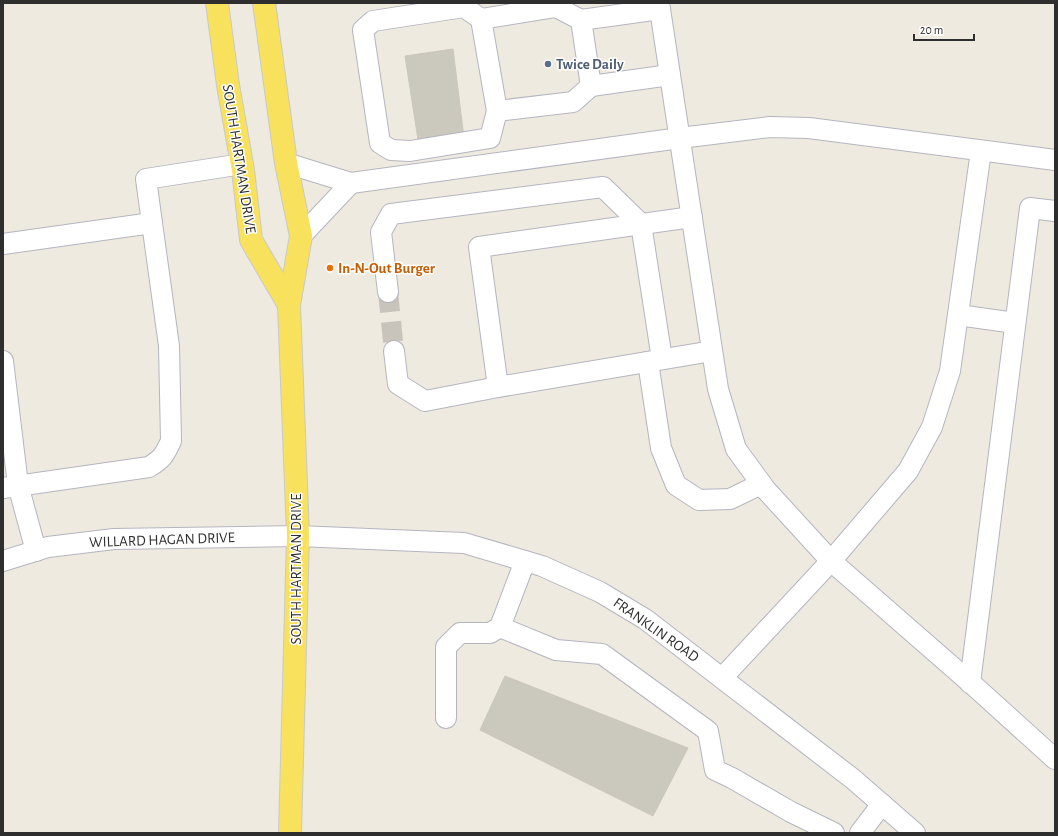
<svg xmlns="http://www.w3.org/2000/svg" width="1058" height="836" font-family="'Alegreya Sans',sans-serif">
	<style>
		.building { fill: #cbc8be; stroke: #cbc7b9 }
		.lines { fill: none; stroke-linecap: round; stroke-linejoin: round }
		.minor-tunnel { stroke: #c8c4bc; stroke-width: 20; stroke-dasharray: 20 10; stroke-linecap: butt }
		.minor-casing { stroke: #b4b5c1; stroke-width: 22 }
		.major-casing { stroke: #c9c9c9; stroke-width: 24 }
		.minor { stroke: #fff; stroke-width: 20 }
		.major { stroke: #f7e15d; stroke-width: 22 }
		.service-dot { fill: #5c6f8a; stroke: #fff; stroke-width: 1.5 }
		.food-dot { fill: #e8710a; stroke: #fff; stroke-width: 1.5 }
		.labels { text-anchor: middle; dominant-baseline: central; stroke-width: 3; stroke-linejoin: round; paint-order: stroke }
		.service-label { font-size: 15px; font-weight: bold; fill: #4e5e75; stroke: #fff; text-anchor: start }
		.street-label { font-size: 15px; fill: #2e2e2e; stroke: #fff }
		.food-label { font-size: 15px; font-weight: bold; fill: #c56008; stroke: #fff; text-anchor: start }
	</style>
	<rect width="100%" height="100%" fill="#efeae0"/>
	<g class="building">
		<polygon points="453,49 464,138 419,146 405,56"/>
		<polygon points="505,676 688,748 653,816 480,730"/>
	</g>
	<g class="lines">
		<polyline class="minor-tunnel" points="388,292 394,351"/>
		<g class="minor-casing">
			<g id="minor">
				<polyline points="659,3 660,9 581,20 591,86 670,75 718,389 736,449 766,490 831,561 908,471 932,427 950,371 981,151"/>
				<polyline points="660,9 670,75"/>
				<polyline points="481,19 464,7 373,21 363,30 380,143 391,150 410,151 490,138 497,111"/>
				<polyline points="581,20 556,7 481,19 497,111 573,102 591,86"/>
				<polyline points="286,163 351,183 680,138 770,127 809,128 1055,160"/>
				<polyline points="692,217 479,247 498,387 712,351"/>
				<polyline points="301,236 351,183"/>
				<polyline points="3,244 152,223 146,179 242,164"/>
				<polyline points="388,292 381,232 391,214 603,187 641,224 662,359"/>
				<polyline points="958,315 1015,323"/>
				<polyline points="394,351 398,384 425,401 498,387"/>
				<polyline points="3,361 18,485 36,551"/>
				<polyline points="648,362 661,448 676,485 699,500 730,499 761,484"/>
				<path d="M3 488 149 467C162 459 164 456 171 441L169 346 152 223"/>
				<polyline points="3,561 48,547 114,539 298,536 464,543 542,566 600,592 645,619 853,779 915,833"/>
				<polyline points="500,627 556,650 602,654 708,731 715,770 732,778 791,812 834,833"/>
				<polyline points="722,678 831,561 972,684 1055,759"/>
				<polyline points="970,683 1030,208 1055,211"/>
				<polyline points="446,718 446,647 460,633 490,633 500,627 525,561"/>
				<polyline points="860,833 882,804"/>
			</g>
		</g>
		<g class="major-casing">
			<g id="major">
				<polyline points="217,3 228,85 243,170 251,240 289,305"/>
				<polyline points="264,3 286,163 301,236 289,305 298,536 290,833"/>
			</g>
		</g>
		<use href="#minor" class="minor"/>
		<use href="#major" class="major"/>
	</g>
	<circle class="service-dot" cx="548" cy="64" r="4"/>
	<circle class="food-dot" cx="330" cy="268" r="4"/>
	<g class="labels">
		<g class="service-label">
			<text x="556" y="64">Twice Daily</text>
		</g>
		<g class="street-label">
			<text transform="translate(239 159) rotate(81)">SOUTH HARTMAN DRIVE</text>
			<text transform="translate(162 540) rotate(-2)">WILLARD HAGAN DRIVE</text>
			<text transform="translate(296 569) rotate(-90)">SOUTH HARTMAN DRIVE</text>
			<text transform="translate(656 630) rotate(35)">FRANKLIN ROAD</text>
		</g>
		<g class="food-label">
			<text x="338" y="268">In-N-Out Burger</text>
		</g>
	</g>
	<rect width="1058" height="836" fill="none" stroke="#2e2e2e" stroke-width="8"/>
	<path d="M914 34v6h60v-6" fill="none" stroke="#2e2e2e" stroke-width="2"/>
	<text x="920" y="34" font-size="12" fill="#2e2e2e" stroke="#ffffff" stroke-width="3" paint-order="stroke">20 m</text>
</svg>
